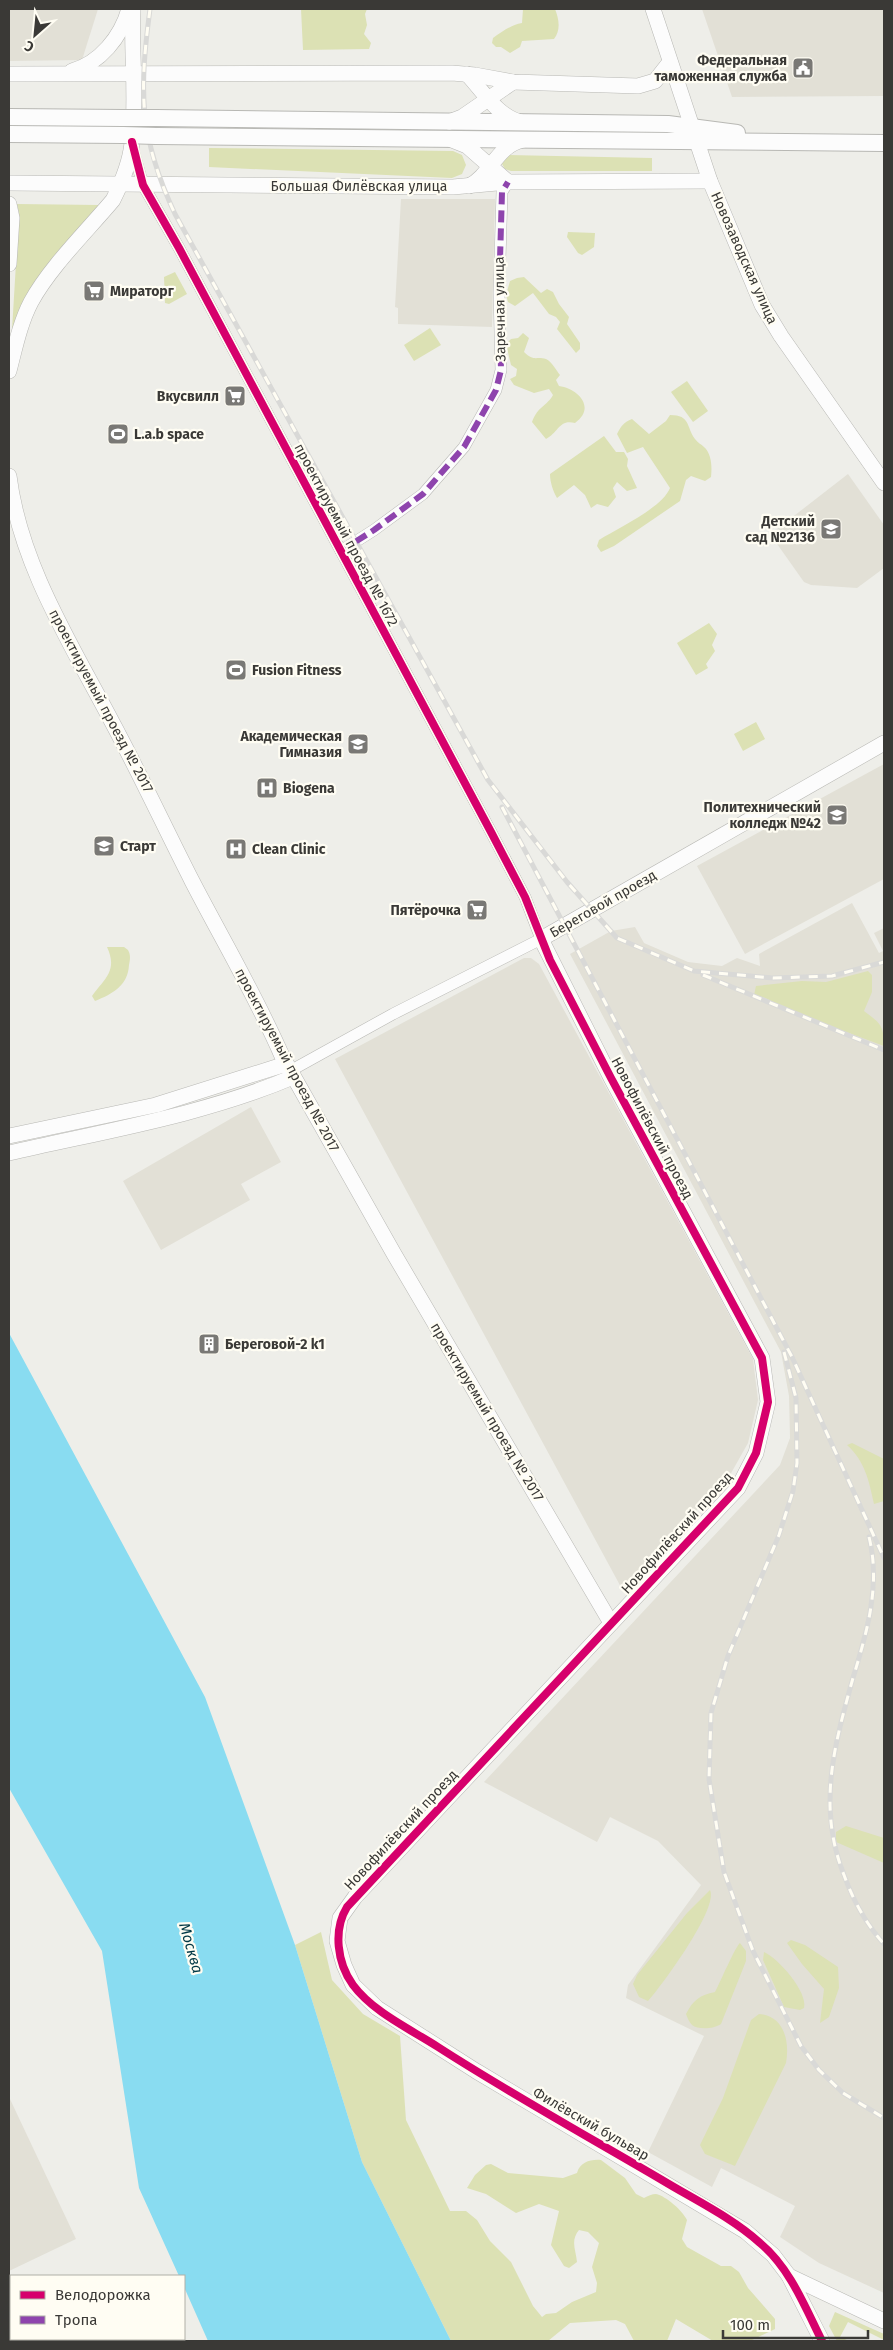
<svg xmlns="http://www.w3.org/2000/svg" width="893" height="2350" font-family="'Fira Sans',sans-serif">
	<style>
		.built { fill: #e2e0d6 }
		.green { fill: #dce1b4 }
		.water { fill: #89dcf1 }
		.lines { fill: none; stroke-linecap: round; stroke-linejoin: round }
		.minor-casing { stroke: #b8b8b4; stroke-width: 12 }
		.tertiary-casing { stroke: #b8b8b4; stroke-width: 16 }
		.secondary-casing { stroke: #b8b8b4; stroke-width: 18 }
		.minor { stroke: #fcfcfc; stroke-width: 11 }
		.tertiary { stroke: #fcfcfc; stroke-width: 15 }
		.secondary { stroke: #fcfcfc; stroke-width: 16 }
		.rail-casing { stroke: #d9d9d7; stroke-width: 5 }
		.rail { stroke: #fffdf3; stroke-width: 3; stroke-dasharray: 9; stroke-linecap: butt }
		.secondary-bridge-casing { stroke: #b8b8b4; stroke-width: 18; stroke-linecap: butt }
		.secondary-bridge { stroke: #fcfcfc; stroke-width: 16 }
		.quiet { stroke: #8e44ad; stroke-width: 6; stroke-dasharray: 12 6; stroke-linecap: butt }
		.cycleway-casing { stroke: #fffdf3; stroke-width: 11 }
		.cycleway { stroke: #d6006c; stroke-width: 8 }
		.labels { text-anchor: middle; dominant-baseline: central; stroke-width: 4.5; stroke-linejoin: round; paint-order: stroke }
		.poi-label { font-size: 14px; font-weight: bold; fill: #3a3936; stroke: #fffdf3; text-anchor: start }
		.street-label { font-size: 14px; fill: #3a3936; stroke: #fffdf3 }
		.water-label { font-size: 15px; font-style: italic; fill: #003845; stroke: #fffdf3 }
	</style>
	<rect width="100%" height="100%" fill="#eeeee9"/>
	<g class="built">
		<polygon points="9,9 98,9 82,60 9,61"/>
		<polygon points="702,9 884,9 884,96 732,97"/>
		<polygon points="401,199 495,199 492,327 398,324 398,308 395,307"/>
		<polygon points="848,474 884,525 884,568 857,588 811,585 804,582 775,541 772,533"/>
		<polygon points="884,764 884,879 745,954 697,866"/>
		<polygon points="852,903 879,953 883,951 874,933 884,928 884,2293 819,2263 780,2237 795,2206 721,2168 712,2187 648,2152 704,2036 626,1998 628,1985 701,1885 658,1841 610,1817 597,1842 484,1782 780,1465 790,1438 789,1396 781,1352 570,954 611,931 635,927 644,943 688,962 722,966 737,958 760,966 759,954"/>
		<polygon points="524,958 531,958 539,964 753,1359 758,1400 748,1443 730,1475 622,1589 335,1059"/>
		<polygon points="251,1107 281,1162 241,1184 250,1200 161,1250 123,1181"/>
		<polygon points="9,2097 76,2239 9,2271"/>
	</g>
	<g class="green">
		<polygon points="301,9 367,9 365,14 367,25 364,34 371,43 369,49 303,50"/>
		<path d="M523 9H555C559 19 561 30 554 39L522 41 520 47 510 53 501 47H496L492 43 493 38C503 31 511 25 522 23Z"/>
		<polygon points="209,148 453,151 462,155 466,165 462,174 452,178 209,167"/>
		<polygon points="508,155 652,158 652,171 511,171 505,169 502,164"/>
		<polygon points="17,204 99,205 19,312 12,330 19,213"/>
		<polygon points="568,232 595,233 594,247 582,255 578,253 567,237"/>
		<polygon points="175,272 187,294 169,304 165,303 164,277"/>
		<polygon points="524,277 541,293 547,289 553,292 559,304 569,317 567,324 580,343 580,349 576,353 557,329 560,322 556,317 549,314 533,293 515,306 508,302 506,295 510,281 517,278"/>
		<polygon points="430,328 441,345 414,361 404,345"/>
		<path d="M523 333 529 338 524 352C534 362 536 356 546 359 552 362 556 370 560 375L556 380 559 386C579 389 596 408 575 423 559 419 559 432 546 439L532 422C538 406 547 406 553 395L549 389 534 393 514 385 510 379 516 376 517 369 511 365 506 344 511 339 518 338Z"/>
		<polygon points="687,381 708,411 693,422 671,392"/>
		<path d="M670 415C691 415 686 427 695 439 698 443 701 444 704 447 712 454 712 468 711 477L705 481 691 476 686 480 680 501 614 546 601 552 597 546 599 540C618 528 662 508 670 488L643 447 627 453 617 434C621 426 624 422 632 419L649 434 666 421Z"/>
		<path d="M604 436 616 452H624L628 459 627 466 637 488 627 491 617 482 613 488 616 497 608 507 597 504 591 508 585 495 574 485 557 498C553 491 550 482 550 474Z"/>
		<polygon points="709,623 717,634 712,645 715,651 706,664 708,668 696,675 677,643"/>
		<polygon points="756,722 765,739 743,751 734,734"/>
		<path d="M107 947H124L128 950C131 955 130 960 129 965 128 986 112 994 95 1001L92 996C105 978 118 971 107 947Z"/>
		<path d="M868 971 872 975V992L864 1011C880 1023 884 1025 884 1046L784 1009C771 1002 770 998 754 995L756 986 802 981 826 982Z"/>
		<path d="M852 1443 884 1459V1501L874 1504C869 1481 865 1461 847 1445Z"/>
		<polygon points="846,1826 884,1838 884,1863 836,1842 836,1832"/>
		<path d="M710 1890C719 1908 662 1985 648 2001L639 1997 633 1984 637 1975 687 1913Z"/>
		<path d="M321 1932 332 1980 363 2014 400 2036 406 2120 450 2211H466L477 2220 490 2241 511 2262 533 2306 542 2317 546 2314 556 2313 572 2302 596 2292 597 2283 592 2267 599 2243 588 2232 579 2230C570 2241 576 2250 577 2262L569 2268 564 2266 551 2245 559 2211 539 2204 516 2213 486 2194 467 2188 475 2175 486 2165 491 2164 508 2173 563 2178 577 2173C580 2162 591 2159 601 2160L625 2178 636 2194 644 2198C648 2196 652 2194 656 2194 666 2196 683 2211 687 2220L682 2239 687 2247 721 2266H731L739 2272 748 2288 775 2319V2329L750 2341H713L676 2319 667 2341H634L625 2324 616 2320 570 2323 548 2341H451L362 2162 295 1945Z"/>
		<polygon points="791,1940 805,1945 838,1967 839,1988 829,2017 820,2023 824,1989 802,1964 787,1943"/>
		<path d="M740 1943 746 1951V1961L721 2024C714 2029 698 2030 692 2025 689 2022 687 2017 686 2014 693 2000 700 1995 715 1992 720 1983 735 1947 740 1943Z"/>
		<path d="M764 1952C778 1958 808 1992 804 2008L800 2010 784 2007 763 1960Z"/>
		<path d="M759 2014C784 2016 790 2041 786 2063L735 2166 705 2154 700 2145 723 2098 751 2020Z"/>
		<polygon points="835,2312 884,2334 884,2340 848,2322 840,2337 849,2341 837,2341 829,2326"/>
	</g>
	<polygon class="water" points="9,1333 205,1697 295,1945 362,2162 451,2341 208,2341 184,2287 184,2276 179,2276 139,2188 102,1951 9,1788"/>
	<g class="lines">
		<g class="minor-casing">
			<g id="minor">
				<polyline points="133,149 143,185 179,248 491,832 525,897 541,939 393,1014 290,1071"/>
				<polyline points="341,551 374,530 423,494 464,447 496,390 501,370 499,293 502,192 508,182"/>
			</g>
		</g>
		<g class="tertiary-casing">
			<g id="tertiary">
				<polyline points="653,9 710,181 762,305 781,336 884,483"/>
				<path d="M72 71C100 63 121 37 129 9"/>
				<polyline points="9,74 452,73 475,75 513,82 638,86 655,81 670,62"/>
				<path d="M467 74C483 91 498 117 521 122"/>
				<polyline points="449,122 462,117 513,82"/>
				<polyline points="452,140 467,146 508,182"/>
				<polyline points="9,183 453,187 508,182 710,181"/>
				<path d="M469 186C491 175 496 146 523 140"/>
				<polyline points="9,204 12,218 9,264"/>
				<path d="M9 371C15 348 20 323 31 302 50 267 87 231 113 200 122 182 130 163 132 143 137 98 131 53 133 9"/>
				<path d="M9 476C20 564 71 644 112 722 140 774 165 828 192 881 222 939 256 996 282 1056L394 1254 611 1623"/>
				<polyline points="9,1136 156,1105 286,1064"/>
				<path d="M9 1153C104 1131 204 1115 293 1077"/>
				<polyline points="789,2276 884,2321"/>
				<polyline points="822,2341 789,2276 773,2255 745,2231 476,2071 377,2008 353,1985 344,1965 337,1941 340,1918 355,1897 738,1488 756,1453 768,1402 762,1358 611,1078 541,939 884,743"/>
			</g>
		</g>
		<g class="secondary-casing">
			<g id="secondary">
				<polyline points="9,117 123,118"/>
				<polyline points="156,118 668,124 737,133"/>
				<polyline points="9,134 123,135"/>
				<polyline points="156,136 884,143"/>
			</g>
		</g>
		<use href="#minor" class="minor"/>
		<use href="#tertiary" class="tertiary"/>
		<use href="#secondary" class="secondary"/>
		<g class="rail-casing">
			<g id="rail">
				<path d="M150 9C139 92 139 137 175 214L488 780 567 882 617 938 694 971 773 978 832 976 884 962"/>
				<polyline points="502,807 792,1357 884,1558"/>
				<polyline points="703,975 884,1050"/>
				<polyline points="784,1352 796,1398 797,1463 793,1491 779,1535 728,1656 711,1713 709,1779 724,1872 753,1951 801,2046 819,2070 843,2093 884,2118"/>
				<path d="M869 1537C881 1585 867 1632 853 1678 834 1746 817 1807 844 1875 853 1900 866 1924 884 1944"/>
			</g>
		</g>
		<use href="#rail" class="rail"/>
		<g class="secondary-bridge-casing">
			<g id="secondary-bridge">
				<polyline points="123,118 156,118"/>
				<polyline points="123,135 156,136"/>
			</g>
		</g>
		<use href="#secondary-bridge" class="secondary-bridge"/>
		<polyline class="quiet" points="341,551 374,530 423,494 464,447 496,390 501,370 499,293 502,192 508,182"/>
		<g class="cycleway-casing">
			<path id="cycleway" d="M132 142 143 185 179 248 491 832 525 897 550 960 611 1078 762 1358 768 1402 756 1453 738 1488 347 1907C333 1930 337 1963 353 1985 373 2012 410 2029 438 2047 511 2094 587 2136 662 2180 695 2200 731 2217 760 2243 790 2268 805 2307 822 2341"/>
		</g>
		<use href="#cycleway" class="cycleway"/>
	</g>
	<defs>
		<g id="civic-square" transform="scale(1.125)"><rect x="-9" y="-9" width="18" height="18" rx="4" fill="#797875" stroke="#fffdf3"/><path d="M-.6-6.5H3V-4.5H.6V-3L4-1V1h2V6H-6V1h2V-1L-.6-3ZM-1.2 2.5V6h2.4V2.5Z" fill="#fff"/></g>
		<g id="supermarket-square" transform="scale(1.125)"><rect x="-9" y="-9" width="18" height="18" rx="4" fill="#797875" stroke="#fffdf3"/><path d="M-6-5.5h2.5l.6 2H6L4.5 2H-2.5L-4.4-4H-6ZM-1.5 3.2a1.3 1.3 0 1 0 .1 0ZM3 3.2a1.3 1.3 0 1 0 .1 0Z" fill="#fff"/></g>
		<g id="stadium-square" transform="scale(1.125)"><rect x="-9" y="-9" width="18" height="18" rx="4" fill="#797875" stroke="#fffdf3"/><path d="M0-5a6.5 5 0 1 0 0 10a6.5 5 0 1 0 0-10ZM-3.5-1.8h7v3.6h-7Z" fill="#fff"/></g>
		<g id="school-square" transform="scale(1.125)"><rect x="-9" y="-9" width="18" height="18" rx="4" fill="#797875" stroke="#fffdf3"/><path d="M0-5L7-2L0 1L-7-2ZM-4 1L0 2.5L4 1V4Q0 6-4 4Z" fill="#fff"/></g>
		<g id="hospital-square" transform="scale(1.125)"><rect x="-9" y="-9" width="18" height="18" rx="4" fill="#797875" stroke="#fffdf3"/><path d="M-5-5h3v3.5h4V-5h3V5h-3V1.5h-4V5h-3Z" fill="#fff"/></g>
		<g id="university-square" transform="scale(1.125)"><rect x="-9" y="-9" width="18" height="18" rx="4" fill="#797875" stroke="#fffdf3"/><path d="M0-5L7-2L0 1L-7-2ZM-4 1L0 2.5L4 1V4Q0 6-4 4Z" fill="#fff"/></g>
		<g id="building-square" transform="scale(1.125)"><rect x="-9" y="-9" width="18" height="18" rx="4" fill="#797875" stroke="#fffdf3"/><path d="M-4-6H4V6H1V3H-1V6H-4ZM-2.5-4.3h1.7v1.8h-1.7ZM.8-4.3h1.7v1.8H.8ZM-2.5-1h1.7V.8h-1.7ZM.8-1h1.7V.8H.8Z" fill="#fff"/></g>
	</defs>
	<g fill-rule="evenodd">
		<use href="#civic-square" x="803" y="68"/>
		<use href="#supermarket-square" x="94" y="291"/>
		<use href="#supermarket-square" x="235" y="396"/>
		<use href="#stadium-square" x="118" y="434"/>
		<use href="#school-square" x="831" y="529"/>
		<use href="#stadium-square" x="236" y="670"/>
		<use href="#school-square" x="358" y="744"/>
		<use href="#hospital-square" x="267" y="788"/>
		<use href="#university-square" x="837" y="815"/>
		<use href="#school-square" x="104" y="846"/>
		<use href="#hospital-square" x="236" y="849"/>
		<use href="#supermarket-square" x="477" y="910"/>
		<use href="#building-square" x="209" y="1344"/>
	</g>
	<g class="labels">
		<g class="poi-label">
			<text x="787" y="60" text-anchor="end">Федеральная<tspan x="787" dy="16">таможенная служба</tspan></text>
			<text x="110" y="291">Мираторг</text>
			<text x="219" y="396" text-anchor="end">Вкусвилл</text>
			<text x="134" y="434">L.a.b space</text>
			<text x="815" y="521" text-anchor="end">Детский<tspan x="815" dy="16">сад №2136</tspan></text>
			<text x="252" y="670">Fusion Fitness</text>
			<text x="342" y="736" text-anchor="end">Академическая<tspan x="342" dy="16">Гимназия</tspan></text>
			<text x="283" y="788">Biogena</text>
			<text x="821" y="807" text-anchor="end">Политехнический<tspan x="821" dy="16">колледж №42</tspan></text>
			<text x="120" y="846">Старт</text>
			<text x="252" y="849">Clean Clinic</text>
			<text x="461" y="910" text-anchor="end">Пятёрочка</text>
			<text x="225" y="1344">Береговой-2 k1</text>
		</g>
		<g class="street-label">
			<text x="359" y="186">Большая Филёвская улица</text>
			<text transform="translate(744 258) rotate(66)">Новозаводская улица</text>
			<text transform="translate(500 309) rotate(-91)">Заречная улица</text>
			<text transform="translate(346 535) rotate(62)">проектируемый проезд № 1672</text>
			<text transform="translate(101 701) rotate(62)">проектируемый проезд № 2017</text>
			<text transform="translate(603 904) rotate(-30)">Береговой проезд</text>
			<text transform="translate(287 1060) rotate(62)">проектируемый проезд № 2017</text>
			<text transform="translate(652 1128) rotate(62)">Новофилёвский проезд</text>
			<text transform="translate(487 1412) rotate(59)">проектируемый проезд № 2017</text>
			<text transform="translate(677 1533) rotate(-48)">Новофилёвский проезд</text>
			<text transform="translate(401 1830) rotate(-47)">Новофилёвский проезд</text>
			<text transform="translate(591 2124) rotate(30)">Филёвский бульвар</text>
		</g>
		<g class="water-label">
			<text transform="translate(191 1948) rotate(74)">Москва</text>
		</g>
	</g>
	<rect width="893" height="2350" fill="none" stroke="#3a3936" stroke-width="20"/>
	<rect x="10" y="2275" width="175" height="65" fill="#fffdf3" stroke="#b0afa7"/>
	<rect x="20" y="2291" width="25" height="8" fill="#d6006c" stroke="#b0afa7"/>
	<text x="55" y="2300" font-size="15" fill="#3a3936">Велодорожка</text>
	<rect x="20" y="2316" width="25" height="8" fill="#8e44ad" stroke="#b0afa7"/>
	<text x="55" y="2325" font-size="15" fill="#3a3936">Тропа</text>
	<g transform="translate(35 35) rotate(207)" stroke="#fffdf3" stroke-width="4" paint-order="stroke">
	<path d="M0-4L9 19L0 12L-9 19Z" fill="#3a3936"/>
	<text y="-8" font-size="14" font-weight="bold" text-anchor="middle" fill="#3a3936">С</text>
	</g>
	<path d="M723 2330v8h145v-8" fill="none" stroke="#3a3936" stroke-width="2.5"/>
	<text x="730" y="2330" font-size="15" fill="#3a3936" stroke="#fffdf3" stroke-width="4" paint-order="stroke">100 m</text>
</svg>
